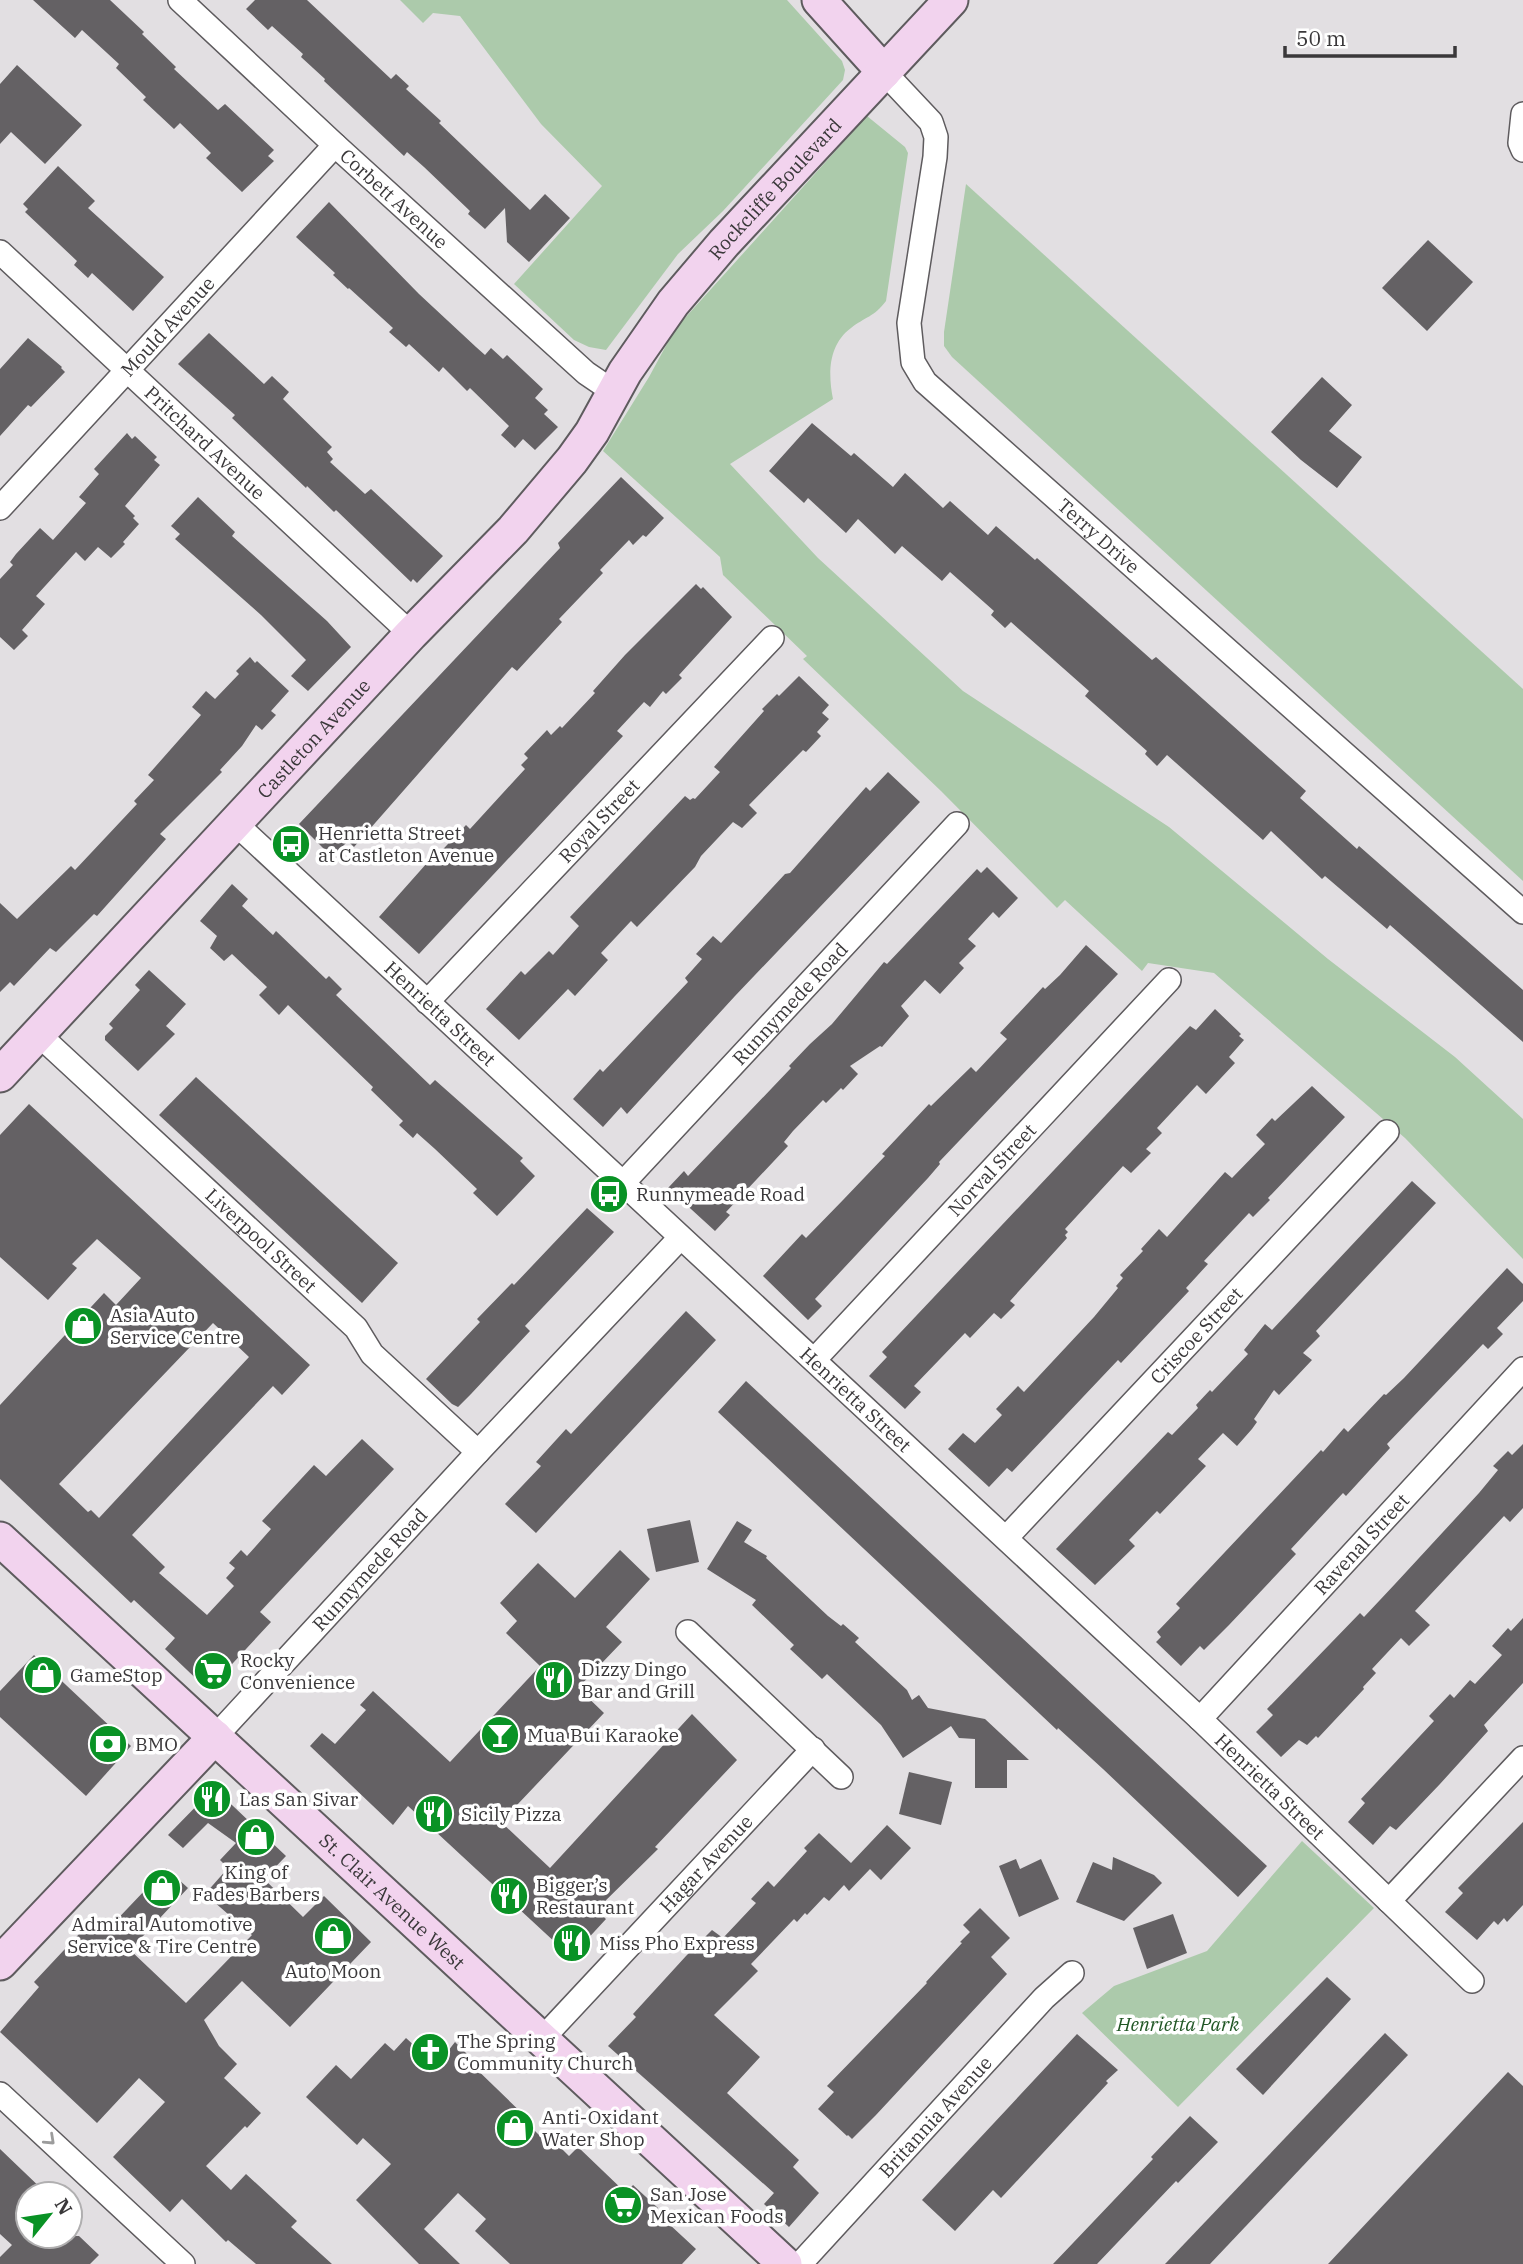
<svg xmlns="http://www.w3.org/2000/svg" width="1523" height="2264" font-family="'IBM Plex Serif',serif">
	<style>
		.green { fill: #accaab }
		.building { fill: #646164; fill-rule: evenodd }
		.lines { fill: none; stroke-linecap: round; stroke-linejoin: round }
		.street-casing { stroke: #5e5b5e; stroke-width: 26 }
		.secondary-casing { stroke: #5e5b5e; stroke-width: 37 }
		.street { stroke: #fff; stroke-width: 23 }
		.secondary { stroke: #f2d3ee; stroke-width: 33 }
		.oneway { stroke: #9c9c9c }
		.labels { text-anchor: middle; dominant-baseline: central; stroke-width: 7; stroke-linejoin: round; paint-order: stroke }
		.street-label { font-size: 19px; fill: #3a383a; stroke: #fff }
		.poi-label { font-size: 19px; fill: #3a383a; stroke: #fff; text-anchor: start }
		.park-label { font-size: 19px; font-style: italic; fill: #205624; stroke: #fff }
	</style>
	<rect width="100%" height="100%" fill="#e2dfe2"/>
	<g class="green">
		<polygon points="400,0 787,0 842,61 845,70 843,80 723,211 678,254 606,350 589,347 574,340 514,284 602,186 541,124 460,16 433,13 423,23"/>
		<path d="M867 116 905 147 908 153 886 301C874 317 865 317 851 328 828 345 828 374 833 399L730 464 818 558 963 691 1169 827 1328 959 1455 1057 1523 1119V1259L1405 1138 1214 973 1148 963 1142 971 1065 900 1057 908 941 791 803 659 807 656 723 575 720 557 603 451 649 377 675 329Z"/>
		<polygon points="966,184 1523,689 1523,881 952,357 944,346 944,332"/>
		<polygon points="1302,1841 1374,1908 1178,2107 1082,2013 1114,1986 1207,1951"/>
	</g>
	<g class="building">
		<polygon points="33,0 110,0 144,32 142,34 176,67 174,69 218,110 225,104 274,150 268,156 274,161 242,192 206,158 211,153 180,123 174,129 143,100 146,97 116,68 119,64 82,30 75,38"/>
		<polygon points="255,0 307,0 391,79 396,74 409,86 406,89 441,121 439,123 530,210 545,194 570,218 529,262 507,242 505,208 485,229 468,214 470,211 424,167 407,152 404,156 324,81 325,79 301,57 303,54 272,26 268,30 246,9"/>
		<polygon points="17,65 82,125 45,164 11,132 0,144 0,84"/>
		<polygon points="58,166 95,201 88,208 164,277 133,311 92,273 88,278 74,265 77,261 25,212 28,209 23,204"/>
		<polygon points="329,202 419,294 476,347 485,355 491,348 503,359 507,355 543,389 535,398 548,410 544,414 558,427 535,450 523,439 515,448 501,435 509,426 470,388 467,391 443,367 439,372 409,344 406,347 389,332 393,328 349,288 348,289 333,275 335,273 296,237"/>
		<polygon points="1428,240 1473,282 1427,331 1382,288"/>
		<polygon points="209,333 264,384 272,376 289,392 283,399 332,447 327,452 333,459 330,462 365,494 371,489 443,556 417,583 413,579 411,582 336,510 334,512 307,486 306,488 232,418 235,415 178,364"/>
		<polygon points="28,338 62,367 61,368 65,372 31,407 28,405 0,436 0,369"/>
		<polygon points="1322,377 1352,405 1329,431 1362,457 1337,488 1301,460 1271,432"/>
		<polygon points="812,423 851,456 854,453 893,487 905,473 943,508 950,501 988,535 996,526 1035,560 1037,558 1152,660 1156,657 1306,791 1300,798 1357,849 1359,846 1523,990 1523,1042 1390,925 1387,929 1325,876 1322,879 1271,831 1263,840 1167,755 1157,766 1145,754 1147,751 1085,696 1089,691 1011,622 1005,628 991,615 994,611 950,572 942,581 902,546 895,554 858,519 846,533 808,498 804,503 769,471"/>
		<polygon points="127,433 132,439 135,436 157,457 154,460 160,465 125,506 135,516 133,518 139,524 123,542 125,544 111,558 98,547 85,561 76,552 36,596 45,604 22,630 28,636 14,650 0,637 0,579 13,565 10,562 16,554 40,528 53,540 86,503 79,497 99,474 94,469"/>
		<polygon points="621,477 664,518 646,537 643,535 633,545 629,540 600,570 603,573 559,619 562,622 517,671 512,667 354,847 348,841 332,857 299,824 560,548 558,543"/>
		<polygon points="198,497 235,532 232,536 327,621 351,647 308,691 291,676 306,660 261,615 175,539 180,534 171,526"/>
		<polygon points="696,584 701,589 703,587 732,617 679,675 682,678 666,694 663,691 650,707 644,702 617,731 623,736 419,954 379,917 427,863 428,865 466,825 470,829 525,769 521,765 528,758 524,754 547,730 551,735 560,726 562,728 595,693 593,691 625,655"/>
		<polygon points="250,657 255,663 257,661 289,691 271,711 276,715 262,730 256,725 242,746 220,770 222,772 160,834 166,839 97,916 94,914 56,952 50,948 14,986 10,982 0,992 0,903 17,919 71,866 75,870 137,804 134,801 154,780 148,775 201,715 192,707 206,691 215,699 239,674 236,671"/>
		<polygon points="799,676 829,705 822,713 829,719 817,732 821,736 806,752 803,750 749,805 757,813 742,828 733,822 701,856 695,867 637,927 631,921 601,953 608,960 575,996 568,989 519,1040 486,1009 521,971 525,975 549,951 553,955 579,926 570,917 685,796 690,800 693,798 695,799 720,772 714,767 764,711 762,709 777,694 779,696"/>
		<polygon points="888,772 920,802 735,996 627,1114 621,1107 603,1127 573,1099 600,1069 603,1072 688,982 685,978 702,959 696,954 713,936 721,943 785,874 790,873 866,787 870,791"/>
		<polygon points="987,867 1018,898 999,918 993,912 968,939 976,946 959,963 964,968 940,994 925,980 901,1006 909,1016 882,1047 880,1046 850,1066 858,1074 843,1090 841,1088 826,1103 823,1100 793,1131 784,1142 788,1146 726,1212 730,1215 715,1231 668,1188 684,1171 688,1176 791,1068 789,1066 810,1044 832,1024 884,962 887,964 977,869 981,873"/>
		<polygon points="232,884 248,899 242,906 273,935 276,931 326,979 329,976 342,989 336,995 430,1085 435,1080 523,1158 520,1161 535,1176 497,1216 473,1193 477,1189 435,1149 417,1133 413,1138 399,1125 403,1121 371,1090 373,1087 288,1005 279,1015 259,995 267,987 232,954 224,961 210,948 217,936 200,921"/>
		<polygon points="1086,945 1118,974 939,1162 940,1164 928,1178 815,1299 822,1306 808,1320 763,1276 802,1234 806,1238 843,1200 885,1156 882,1154 929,1104 931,1106 971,1067 976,1072 1007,1039 1000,1033 1043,987 1045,989 1060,975"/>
		<polygon points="149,970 186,1004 166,1026 175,1034 138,1071 105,1040 105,1036 113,1028 109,1024 140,990 135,985"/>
		<polygon points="1215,1009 1241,1034 1239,1036 1244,1040 1229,1057 1235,1063 1206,1094 1197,1085 1157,1128 1162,1133 1146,1149 1151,1153 1131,1173 1123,1166 1065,1229 1068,1232 1065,1235 1067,1238 1010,1301 1015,1305 1001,1319 994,1313 970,1338 965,1333 914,1386 921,1392 905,1409 869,1376 887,1357 882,1352 1190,1026 1196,1030"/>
		<polygon points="196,1077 398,1263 362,1303 159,1115"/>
		<polygon points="1312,1086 1345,1117 1268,1198 1270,1200 1253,1217 1249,1213 1204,1261 1208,1264 1186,1288 1189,1291 1121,1363 1118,1360 1012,1472 1007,1468 989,1487 948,1449 963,1433 975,1443 1002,1415 996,1409 1018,1386 1024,1392 1094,1317 1118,1288 1116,1286 1123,1278 1120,1275 1143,1251 1141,1249 1159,1229 1167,1237 1225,1172 1232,1178 1265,1144 1256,1135 1272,1118 1275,1121"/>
		<path d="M29 1104 310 1365 282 1395 273 1386 132 1535 165 1567 159 1573 207 1615 234 1586 226 1578 235 1568 229 1563 241 1550 247 1556 271 1529 262 1521 314 1465 326 1476 362 1439 394 1469 260 1612 271 1622 208 1690 165 1649 175 1638 134 1600 131 1603 0 1479V1405L104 1293 116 1305 141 1278 97 1239 72 1264 77 1268 48 1300 0 1257V1135ZM213 1323 249 1357 99 1518 91 1510 88 1512 59 1484Z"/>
		<polygon points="1412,1181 1436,1203 1316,1331 1320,1336 1303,1353 1312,1360 1279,1395 1274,1390 1254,1419 1257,1422 1252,1429 1237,1446 1223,1433 1198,1459 1206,1466 1160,1514 1157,1511 1129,1540 1135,1546 1095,1585 1056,1549 1168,1432 1172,1435 1198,1408 1196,1405 1210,1390 1212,1392 1248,1354 1244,1350 1265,1324 1272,1330"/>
		<polygon points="587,1208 614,1232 525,1326 530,1331 471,1394 458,1407 452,1404 426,1379 480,1322 477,1319 512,1283 514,1285"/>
		<polygon points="1507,1268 1523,1284 1523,1301 1497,1328 1503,1334 1488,1349 1483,1344 1387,1444 1390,1448 1346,1496 1343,1493 1291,1549 1296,1554 1229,1625 1204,1650 1200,1646 1181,1666 1156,1642 1161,1637 1157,1632 1180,1608 1176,1604 1321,1450 1323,1452 1344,1428 1348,1432 1384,1394 1386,1395 1404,1378"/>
		<polygon points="686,1311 716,1340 536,1533 505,1504 541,1466 536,1462 566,1429 571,1434"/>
		<polygon points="746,1381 1267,1866 1238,1897 1103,1769 1058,1728 1057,1730 718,1412"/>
		<polygon points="1523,1444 1523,1508 1510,1522 1504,1516 1415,1611 1430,1625 1409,1646 1401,1638 1372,1669 1376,1673 1363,1687 1364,1689 1318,1738 1316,1736 1307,1745 1299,1740 1281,1757 1256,1732 1273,1715 1267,1709 1360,1613 1364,1617 1395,1584 1479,1493 1498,1470 1493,1466 1508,1451 1512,1455"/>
		<polygon points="690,1520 699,1562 656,1572 647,1529"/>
		<polygon points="737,1521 752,1530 744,1542 767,1556 766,1558 828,1616 841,1626 843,1624 859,1638 855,1642 907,1690 912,1700 919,1695 928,1708 985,1719 1029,1760 1007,1760 1007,1788 975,1788 975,1739 959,1738 951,1726 903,1758 881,1725 827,1674 822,1679 790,1649 794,1645 752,1605 756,1600 707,1569"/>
		<polygon points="620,1550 650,1579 606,1627 622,1642 578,1688 604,1713 501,1822 550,1868 692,1714 737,1760 655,1847 658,1849 596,1910 606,1919 571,1957 408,1806 393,1825 310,1746 322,1733 335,1744 366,1710 360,1705 373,1691 450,1762 540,1666 506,1633 517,1621 500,1603 538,1563 575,1598"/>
		<polygon points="1523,1618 1523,1683 1484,1725 1488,1731 1440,1784 1396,1830 1390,1826 1373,1845 1348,1822 1365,1803 1361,1799 1434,1721 1429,1716 1450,1694 1454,1698 1470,1680 1475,1684 1502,1655 1492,1646 1508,1628 1511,1631"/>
		<polygon points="34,1655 131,1746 86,1796 0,1717 0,1691"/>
		<polygon points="909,1772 952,1782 941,1825 899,1814"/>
		<polygon points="214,1788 286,1856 264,1879 303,1917 324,1896 371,1942 290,2027 242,1981 204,2020 219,2046 237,2064 224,2078 261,2113 247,2128 245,2126 206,2166 231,2190 246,2174 297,2221 291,2227 332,2264 256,2264 228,2240 226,2242 182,2199 170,2212 113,2157 165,2102 139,2078 97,2123 0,2032 39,1987 34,1982 95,1917 108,1929 166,1868 188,1888 130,1950 186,2003 252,1935 205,1894 228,1868 220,1860 236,1843 208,1823 183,1848 168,1835"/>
		<polygon points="1523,1822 1523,1905 1507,1922 1504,1918 1498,1925 1494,1921 1477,1940 1445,1912 1463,1893 1458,1888"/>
		<polygon points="887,1825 911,1848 881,1880 870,1869 849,1891 844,1885 829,1901 824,1897 807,1915 805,1913 797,1922 794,1919 751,1964 758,1971 714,2015 760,2057 727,2093 799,2160 793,2167 819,2193 789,2227 764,2204 774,2193 608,2046 636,2017 633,2014 686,1956 712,1930 723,1938 756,1903 751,1899 768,1881 774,1887 807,1851 804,1848 819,1833 851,1863"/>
		<polygon points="1113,1857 1154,1875 1162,1883 1124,1921 1076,1902 1093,1862 1112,1870"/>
		<polygon points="1016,1859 1020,1869 1041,1859 1059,1899 1019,1917 999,1866"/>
		<polygon points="980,1908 1010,1938 991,1957 1007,1974 876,2115 852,2139 848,2135 847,2136 818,2109 834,2092 827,2086 927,1983 926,1982 962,1943 960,1942 970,1932 963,1925"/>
		<polygon points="1173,1914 1187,1953 1147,1969 1133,1928"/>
		<polygon points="1327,1977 1351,1999 1263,2095 1236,2069"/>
		<polygon points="1385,2033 1408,2055 1210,2264 1165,2264"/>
		<polygon points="430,2034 448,2051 455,2042 469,2056 466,2059 528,2119 526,2122 553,2149 557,2144 569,2156 578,2147 626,2193 633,2185 658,2208 655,2211 696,2249 682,2264 510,2264 475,2231 486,2219 458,2193 424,2229 460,2264 419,2264 356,2200 391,2164 363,2138 357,2145 306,2097 336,2065 351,2079 385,2043 394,2051 406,2038 417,2048"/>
		<polygon points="1077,2034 1118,2070 1106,2081 1108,2083 1001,2198 993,2190 955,2231 922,2200"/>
		<polygon points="1508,2072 1523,2086 1523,2264 1328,2264"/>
		<polygon points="1190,2116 1218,2142 1178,2183 1176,2181 1097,2264 1053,2264 1153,2159 1151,2157"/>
		<polygon points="0,2149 47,2194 28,2194 28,2236 79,2236 99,2255 90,2264 0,2264 0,2257 12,2245 0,2234"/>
	</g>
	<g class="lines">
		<g class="street-casing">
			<g id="street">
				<path id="s1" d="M180 0 335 145 586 373 614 392"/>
				<path id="s2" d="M884 72 931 122 936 137 935 157 909 323 913 362 925 382 1523 912"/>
				<polyline points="1523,114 1520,143 1523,150"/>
				<path id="s3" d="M0 252 411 634"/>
				<path id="s4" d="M0 508 335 145"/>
				<path id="s5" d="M235 823 1200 1719 1472 1981"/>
				<path id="s6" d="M427 1002 772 638"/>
				<path id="s7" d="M38 1034 356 1328 372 1354 478 1452"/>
				<path id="s8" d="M623 1183 957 824"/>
				<path id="s9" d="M815 1359 1169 980"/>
				<path id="s10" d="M1006 1538 1387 1132"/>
				<polyline points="688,1632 841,1777"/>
				<path id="s11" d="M1200 1719 1523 1369"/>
				<path id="s12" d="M215 1737 478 1452 680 1238"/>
				<polyline points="1389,1901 1523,1758"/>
				<path id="s13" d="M542 2039 813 1749"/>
				<polyline points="0,2094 183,2264"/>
				<path id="s14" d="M800 2264 1044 1998 1072 1973"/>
			</g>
		</g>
		<g class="secondary-casing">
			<g id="secondary">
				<polyline points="819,0 884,72"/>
				<path id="s15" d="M0 1075 411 634 513 530 572 460 592 432 625 372 673 303 724 243 951 0"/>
				<path id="s16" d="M0 1539 785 2264"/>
				<polyline points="0,1963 215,1737"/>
			</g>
		</g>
		<use href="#street" class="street"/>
		<use href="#secondary" class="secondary"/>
	</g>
	<defs><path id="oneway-chevron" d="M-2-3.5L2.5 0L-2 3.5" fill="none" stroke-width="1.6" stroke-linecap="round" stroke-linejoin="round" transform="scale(1.75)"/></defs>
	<use class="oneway" href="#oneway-chevron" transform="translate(50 2140) rotate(43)"/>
	<defs>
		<g id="bus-disc" transform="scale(2.0125)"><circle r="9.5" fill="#099225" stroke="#fff"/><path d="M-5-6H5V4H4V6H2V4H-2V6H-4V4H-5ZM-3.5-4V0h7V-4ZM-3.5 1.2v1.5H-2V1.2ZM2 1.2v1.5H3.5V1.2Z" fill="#fff"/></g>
		<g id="shop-disc" transform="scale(2.0125)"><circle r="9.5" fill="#099225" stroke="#fff"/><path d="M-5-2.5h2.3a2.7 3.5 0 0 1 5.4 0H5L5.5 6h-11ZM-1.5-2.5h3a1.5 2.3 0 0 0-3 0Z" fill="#fff"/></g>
		<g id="supermarket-disc" transform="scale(2.0125)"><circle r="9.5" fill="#099225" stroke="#fff"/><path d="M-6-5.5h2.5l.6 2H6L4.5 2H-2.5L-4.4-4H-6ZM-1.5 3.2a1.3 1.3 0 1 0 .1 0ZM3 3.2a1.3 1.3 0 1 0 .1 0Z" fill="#fff"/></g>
		<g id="restaurant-disc" transform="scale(2.0125)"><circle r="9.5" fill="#099225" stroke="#fff"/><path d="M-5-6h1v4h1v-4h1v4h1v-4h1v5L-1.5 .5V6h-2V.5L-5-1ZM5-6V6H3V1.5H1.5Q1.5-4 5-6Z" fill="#fff"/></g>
		<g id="bar-disc" transform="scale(2.0125)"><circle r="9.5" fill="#099225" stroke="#fff"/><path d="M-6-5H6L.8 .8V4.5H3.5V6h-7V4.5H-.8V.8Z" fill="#fff"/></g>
		<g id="bank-disc" transform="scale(2.0125)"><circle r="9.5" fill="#099225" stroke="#fff"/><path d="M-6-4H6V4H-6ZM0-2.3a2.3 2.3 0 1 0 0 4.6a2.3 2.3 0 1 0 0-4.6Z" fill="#fff"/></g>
		<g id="church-disc" transform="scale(2.0125)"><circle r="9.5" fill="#099225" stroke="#fff"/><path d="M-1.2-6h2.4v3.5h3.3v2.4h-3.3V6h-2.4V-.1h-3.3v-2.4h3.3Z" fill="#fff"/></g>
	</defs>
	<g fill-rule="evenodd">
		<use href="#bus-disc" x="291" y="844"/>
		<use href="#bus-disc" x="609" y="1194"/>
		<use href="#shop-disc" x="83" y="1326"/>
		<use href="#supermarket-disc" x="213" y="1671"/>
		<use href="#shop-disc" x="43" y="1675"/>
		<use href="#restaurant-disc" x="554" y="1680"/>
		<use href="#bar-disc" x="500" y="1735"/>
		<use href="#bank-disc" x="108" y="1744"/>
		<use href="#restaurant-disc" x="212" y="1799"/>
		<use href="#restaurant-disc" x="434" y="1814"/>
		<use href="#shop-disc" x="256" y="1837"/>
		<use href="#shop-disc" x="162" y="1888"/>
		<use href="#restaurant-disc" x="509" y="1896"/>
		<use href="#shop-disc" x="333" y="1936"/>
		<use href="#restaurant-disc" x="572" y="1943"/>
		<use href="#church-disc" x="430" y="2052"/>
		<use href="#shop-disc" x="515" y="2128"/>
		<use href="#supermarket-disc" x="623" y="2205"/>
	</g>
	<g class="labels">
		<g class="street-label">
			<text stroke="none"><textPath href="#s15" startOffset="1180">Rockcliffe Boulevard</textPath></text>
			<text stroke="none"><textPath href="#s1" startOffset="292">Corbett Avenue</textPath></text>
			<text stroke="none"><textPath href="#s4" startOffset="247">Mould Avenue</textPath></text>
			<text stroke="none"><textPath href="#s3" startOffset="280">Pritchard Avenue</textPath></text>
			<text stroke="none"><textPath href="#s2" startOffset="567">Terry Drive</textPath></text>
			<text stroke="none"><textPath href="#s15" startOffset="460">Castleton Avenue</textPath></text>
			<text stroke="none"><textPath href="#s6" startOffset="250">Royal Street</textPath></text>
			<text stroke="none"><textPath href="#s8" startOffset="245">Runnymede Road</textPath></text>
			<text stroke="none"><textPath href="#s5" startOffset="280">Henrietta Street</textPath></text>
			<text stroke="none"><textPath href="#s9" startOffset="259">Norval Street</textPath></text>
			<text stroke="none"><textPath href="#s7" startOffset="304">Liverpool Street</textPath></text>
			<text stroke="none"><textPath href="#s10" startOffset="278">Criscoe Street</textPath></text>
			<text stroke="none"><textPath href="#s5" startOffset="847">Henrietta Street</textPath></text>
			<text stroke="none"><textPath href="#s11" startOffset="238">Ravenal Street</textPath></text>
			<text stroke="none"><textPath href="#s12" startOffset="228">Runnymede Road</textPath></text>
			<text stroke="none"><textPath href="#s5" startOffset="1414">Henrietta Street</textPath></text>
			<text stroke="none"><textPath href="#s13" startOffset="240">Hagar Avenue</textPath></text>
			<text stroke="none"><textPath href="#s16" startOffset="534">St. Clair Avenue West</textPath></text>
			<text stroke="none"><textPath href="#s14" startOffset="200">Britannia Avenue</textPath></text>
		</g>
		<g class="poi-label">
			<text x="318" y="833">Henrietta Street<tspan x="318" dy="22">at Castleton Avenue</tspan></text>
			<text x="636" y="1194">Runnymeade Road</text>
			<text x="110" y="1315">Asia Auto<tspan x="110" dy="22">Service Centre</tspan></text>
			<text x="240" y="1660">Rocky<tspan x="240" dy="22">Convenience</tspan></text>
			<text x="581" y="1669">Dizzy Dingo<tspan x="581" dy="22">Bar and Grill</tspan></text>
			<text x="70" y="1675">GameStop</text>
			<text x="527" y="1735">Mua Bui Karaoke</text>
			<text x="135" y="1744">BMO</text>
			<text x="239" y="1799">Las San Sivar</text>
			<text x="461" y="1814">Sicily Pizza</text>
			<text x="256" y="1872" text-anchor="middle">King of<tspan x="256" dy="22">Fades Barbers</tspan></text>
			<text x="536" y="1885">Bigger’s<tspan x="536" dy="22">Restaurant</tspan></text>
			<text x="162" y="1924" text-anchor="middle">Admiral Automotive<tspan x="162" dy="22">Service &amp; Tire Centre</tspan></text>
			<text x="599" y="1943">Miss Pho Express</text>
			<text x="333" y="1971" text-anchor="middle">Auto Moon</text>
			<text x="457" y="2041">The Spring<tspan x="457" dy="22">Community Church</tspan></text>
			<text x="542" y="2117">Anti-Oxidant<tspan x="542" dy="22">Water Shop</tspan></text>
			<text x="650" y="2194">San Jose<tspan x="650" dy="22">Mexican Foods</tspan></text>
		</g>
		<g class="park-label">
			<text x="1178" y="2024">Henrietta Park</text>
		</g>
	</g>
	<g transform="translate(49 2215) rotate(60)"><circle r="33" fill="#ffffff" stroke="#b0afb0" stroke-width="2"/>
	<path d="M0-5L12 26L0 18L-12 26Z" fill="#099225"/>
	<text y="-10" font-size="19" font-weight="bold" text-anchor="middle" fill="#3a383a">N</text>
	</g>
	<path d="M1285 46v10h170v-10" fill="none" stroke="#3a383a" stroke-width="3.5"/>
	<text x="1296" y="46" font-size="21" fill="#3a383a" stroke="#ffffff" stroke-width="5" paint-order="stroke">50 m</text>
</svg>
